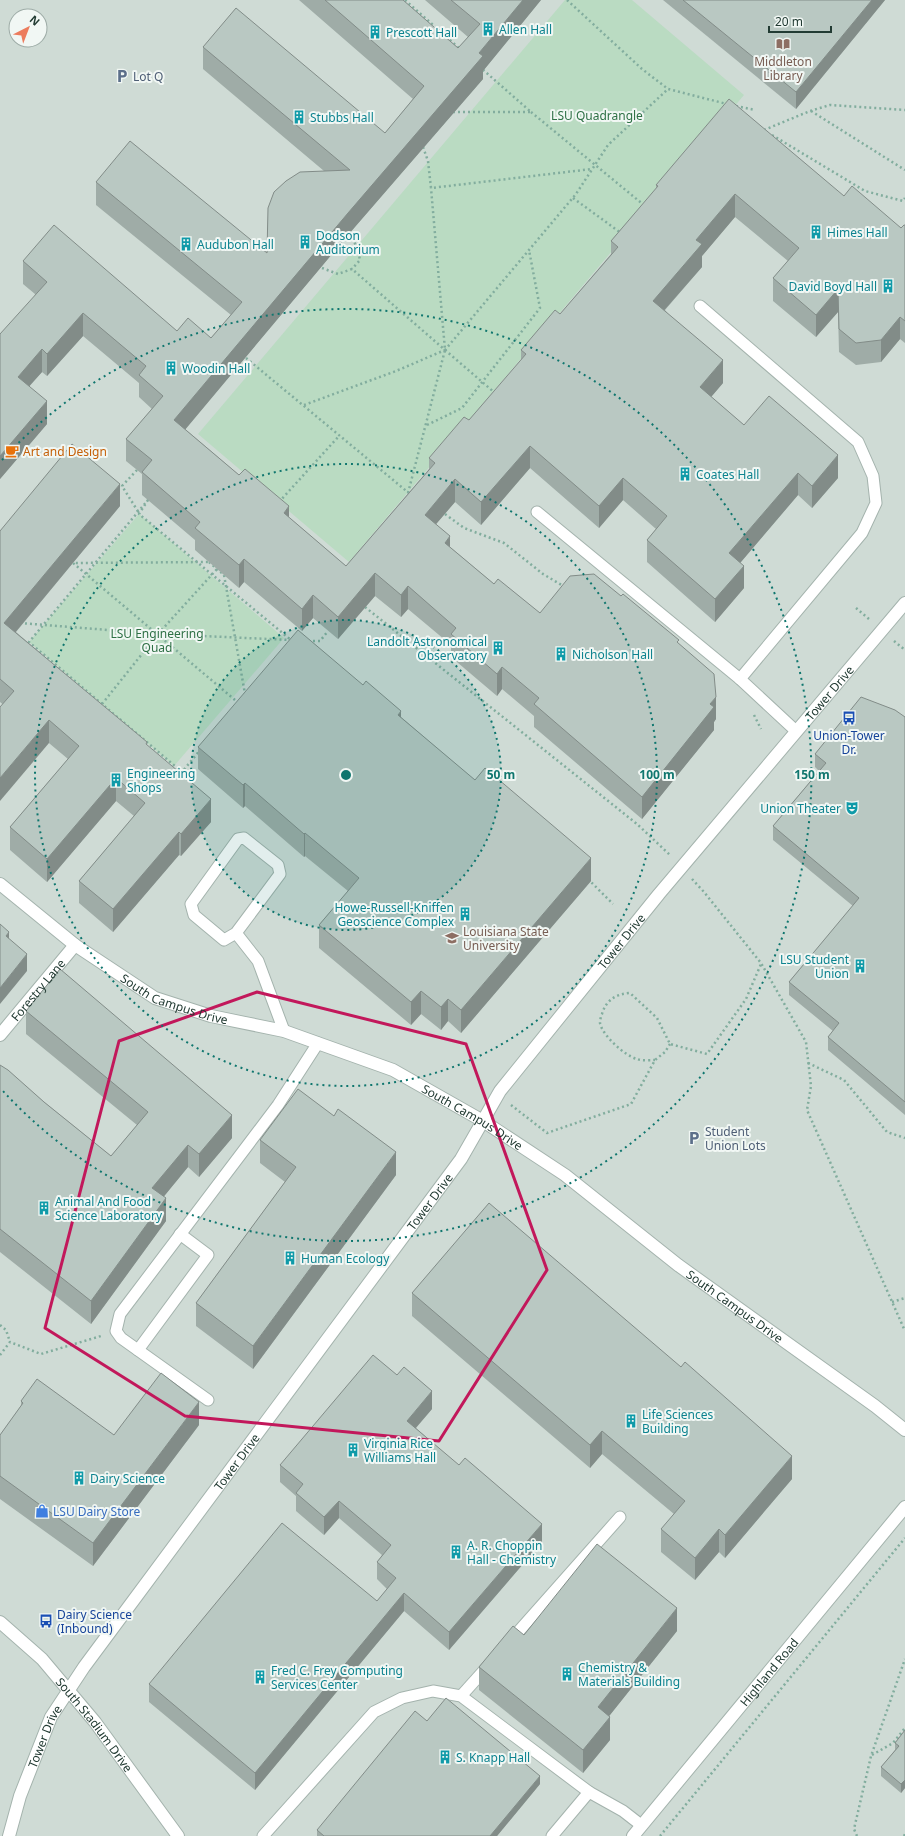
<svg xmlns="http://www.w3.org/2000/svg" width="905" height="1836" font-family="'Noto Sans',sans-serif">
	<style>
		.built { fill: #cfdbd5; fill-rule: evenodd }
		.green { fill: #badbc2 }
		.lines { fill: none; stroke-linecap: round; stroke-linejoin: round }
		.service-casing { stroke: #a4b3ad; stroke-width: 13 }
		.minor-casing { stroke: #a4b3ad; stroke-width: 14 }
		.tertiary-casing { stroke: #a4b3ad; stroke-width: 14 }
		.path { stroke: #82ad9e; stroke-width: 2.5; stroke-dasharray: 2 3; stroke-linecap: butt }
		.service { stroke: #fff; stroke-width: 11 }
		.minor { stroke: #fff; stroke-width: 12 }
		.tertiary { stroke: #fff; stroke-width: 12 }
		.wall { fill: #9faca7 }
		.shaded-wall { fill: #828c88 }
		.building { fill: #b9c8c2; stroke: #828c88 }
		.marked { fill: none; stroke: #c2185b; stroke-width: 3; stroke-linejoin: round }
		.ring { fill: none; stroke: #0f766e; stroke-width: 2; stroke-dasharray: 2 4 }
		.labels { text-anchor: middle; dominant-baseline: central; stroke-width: 4; stroke-linejoin: round; paint-order: stroke }
		.culture-label { font-size: 12px; fill: #0d838f; stroke: #f1f7f4; text-anchor: start }
		.education-label { font-size: 12px; fill: #785e54; stroke: #f1f7f4 }
		.service-label { font-size: 12px; fill: #4e5e75; stroke: #f1f7f4; text-anchor: start }
		.park-label { font-size: 12px; fill: #2e7045; stroke: #f1f7f4 }
		.food-label { font-size: 12px; fill: #c56008; stroke: #f1f7f4; text-anchor: start }
		.street-label { font-size: 12px; fill: #223b33; stroke: #f1f7f4 }
		.transit-label { font-size: 12px; fill: #164399; stroke: #f1f7f4 }
		.shop-label { font-size: 12px; fill: #366cbe; stroke: #f1f7f4; text-anchor: start }
		.centre { fill: #0f766e; stroke: #f1f7f4; stroke-width: 2 }
		.ring-label { font-size: 12px; text-anchor: middle; font-weight: bold; fill: #0f766e; stroke: #f1f7f4; stroke-width: 4; stroke-linejoin: round; paint-order: stroke }
	</style>
	<rect width="100%" height="100%" fill="#e1ebe6"/>
	<path class="built" d="M0 0H905V1836H0ZM16 16H40V40H16Z"/>
	<g class="green">
		<polygon points="565,0 632,0 744,95 349,562 198,434"/>
		<polygon points="139,514 284,638 174,766 29,642"/>
	</g>
	<g class="lines">
		<g class="service-casing">
			<g id="service">
				<polyline points="700,306 858,442 873,476 876,503 862,533 740,679"/>
				<polyline points="537,512 740,679 796,731"/>
				<polyline points="236,933 224,940 194,915 191,904 238,839 244,838 278,865 280,874 236,933 258,961 284,1031"/>
				<polyline points="138,1350 208,1255 180,1234"/>
				<polyline points="208,1400 121,1338 116,1331 120,1314 278,1105 318,1043"/>
				<polyline points="510,1641 620,1517"/>
				<polyline points="461,1696 488,1666"/>
				<polyline points="263,1836 374,1712 402,1698 433,1691 461,1696 589,1792"/>
				<polyline points="552,1836 589,1792 623,1811 641,1825"/>
			</g>
		</g>
		<g class="minor-casing">
			<g id="minor">
				<path id="s1" d="M0 884 75 945 155 998 211 1016 284 1031 393 1070 483 1121 565 1175 678 1265 875 1406 905 1430"/>
				<path id="s2" d="M0 1035 75 945"/>
				<path id="s3" d="M9 1836 20 1796 51 1717 84 1667 461 1159 500 1091 659 894 905 603"/>
			</g>
		</g>
		<g class="tertiary-casing">
			<g id="tertiary">
				<path id="s4" d="M0 1622 42 1659 95 1722 178 1836"/>
				<path id="s5" d="M633 1836 905 1507"/>
			</g>
		</g>
		<g class="path">
			<polyline points="405,0 460,49"/>
			<polyline points="567,0 642,69 668,89 727,104"/>
			<polyline points="736,106 755,110"/>
			<polyline points="811,111 905,170"/>
			<polyline points="453,112 531,112 481,68"/>
			<polyline points="531,112 645,206"/>
			<polyline points="764,130 810,111 830,105 905,110"/>
			<polyline points="772,135 865,191 903,201 905,198"/>
			<polyline points="423,147 428,161 431,188 592,169"/>
			<polyline points="573,198 621,233"/>
			<polyline points="348,235 357,246 360,260 352,269"/>
			<polyline points="322,268 338,274 352,269 445,350 576,194 608,145 668,89"/>
			<polyline points="445,350 495,393"/>
			<polyline points="246,358 410,494"/>
			<polyline points="304,405 396,371 445,350"/>
			<polyline points="427,425 462,408 540,308 529,250"/>
			<polyline points="137,470 122,486 139,513"/>
			<polyline points="408,493 445,350 431,188"/>
			<polygon points="148,500 139,514 291,640 182,772 29,642"/>
			<polyline points="279,502 339,436"/>
			<polyline points="445,514 464,528 504,543 543,574 565,587"/>
			<polygon points="209,562 224,575 248,711 73,563"/>
			<polyline points="365,607 637,824 670,855"/>
			<polyline points="856,608 869,619"/>
			<polyline points="20,623 158,634 291,640"/>
			<polyline points="308,641 320,641 328,631"/>
			<polyline points="894,641 905,650"/>
			<polyline points="102,704 158,634 217,569"/>
			<polyline points="754,715 761,729"/>
			<polyline points="588,879 613,904"/>
			<polyline points="692,879 704,892 761,963 806,1042 811,1086 807,1110 905,1331"/>
			<path d="M655 1060C650 1060 642 1061 637 1059 625 1056 602 1035 600 1023 600 1020 601 1016 602 1014 606 1000 616 994 630 993L657 1018 670 1044 707 1054 746 999 761 964"/>
			<polyline points="808,1063 844,1080 887,1132 905,1138"/>
			<polyline points="511,1105 547,1133 631,1104 655,1060 665,1052 670,1044"/>
			<polyline points="892,1302 905,1298"/>
			<polyline points="0,1325 6,1330 10,1342"/>
			<polyline points="0,1355 10,1342 41,1354 101,1336"/>
			<polyline points="872,1755 893,1743 905,1728"/>
			<polyline points="660,1836 905,1538"/>
			<polyline points="857,1836 854,1829 871,1756 905,1659"/>
			<polyline points="904,1836 905,1834"/>
		</g>
		<use href="#service" class="service"/>
		<use href="#minor" class="minor"/>
		<use href="#tertiary" class="tertiary"/>
	</g>
	<g class="wall">
		<polygon points="299,0 403,0 458,48 468,37 425,0 541,0 483,71 483,79 348,235 185,429 346,566 429,469 429,458 469,420 521,360 521,350 560,314 611,254 611,241 656,189 656,185 844,196 901,228 905,225 905,343 900,339 881,362 856,365 839,352 838,312 816,337 773,301 773,278 788,261 735,217 702,256 702,267 665,310 723,383 711,397 744,425 838,478 812,508 798,495 740,563 744,588 715,622 647,562 647,540 656,529 623,500 599,528 530,468 481,525 455,502 436,524 450,547 494,584 540,613 679,644 716,719 714,722 714,730 642,819 534,727 534,716 502,689 497,696 451,657 451,645 408,609 401,617 375,596 338,639 313,618 302,631 244,582 239,588 195,550 195,540 142,495 142,474 126,461 126,439 152,409 139,397 139,383 83,336 47,376 42,372 29,386 47,424 0,479 35,294 23,284 23,261 177,331 211,338 231,315 96,205 96,182 267,253 324,171 203,69 203,47 385,133 413,99"/>
		<polygon points="663,0 885,0 796,109"/>
		<polygon points="120,506 16,632 147,745 211,822 181,856 179,855 113,932 79,903 79,881 134,816 116,801 47,882 10,850 10,827 68,759 0,702 0,531"/>
		<polygon points="401,717 591,881 461,1033 448,1021 441,1030 421,1014 411,1025 319,948 319,925 348,891 305,856 304,857 245,806 243,808 198,769 198,747"/>
		<polygon points="905,717 905,1115 828,1050 828,1037 833,1031 789,995 789,982 853,906 773,840 773,826 819,771 815,767 815,754"/>
		<polygon points="26,1011 232,1138 199,1177 188,1167 164,1196 166,1221 91,1324 0,1252 0,1065 44,1102 111,1156 137,1125 26,1034"/>
		<polygon points="334,1116 396,1175 253,1369 196,1326 196,1303 285,1182 260,1163 260,1140"/>
		<polygon points="412,1293 792,1479 725,1558 719,1552 695,1580 661,1552 661,1529 674,1514 602,1454 590,1468 412,1316"/>
		<polygon points="21,1401 114,1435 199,1425 93,1566 0,1499 0,1435 21,1406"/>
		<polygon points="432,1409 416,1428 542,1542 449,1650 404,1611 255,1790 149,1702 149,1684 377,1601 387,1589 377,1579 377,1562 382,1555 339,1518 324,1535 296,1511 296,1496 280,1482 280,1465"/>
		<polygon points="677,1631 609,1716 610,1740 583,1773 479,1690 479,1667 524,1635"/>
		<polygon points="905,1730 905,1788 901,1793 881,1776 881,1767 895,1750 895,1743"/>
		<polygon points="540,1784 497,1836 317,1836 317,1830"/>
	</g>
	<g class="shaded-wall">
		<polygon points="523,0 541,0 483,71 483,79 348,235 174,443 174,420 479,53"/>
		<polygon points="872,0 885,0 796,109 796,92"/>
		<polygon points="735,194 735,217 702,256 702,267 653,323 653,301 696,240"/>
		<polygon points="838,289 838,312 816,337 816,315"/>
		<polygon points="83,313 83,336 47,376 47,354"/>
		<polygon points="900,317 900,339 881,362 881,340"/>
		<polygon points="42,349 42,372 18,399 18,377"/>
		<polygon points="723,360 723,383 700,410 700,387"/>
		<polygon points="47,401 47,424 0,479 0,456"/>
		<polygon points="530,446 530,468 481,525 481,502"/>
		<polygon points="838,455 838,478 812,508 812,486"/>
		<polygon points="798,473 798,495 729,576 729,553"/>
		<polygon points="623,478 623,500 599,528 599,506"/>
		<polygon points="455,479 455,502 425,537 425,515"/>
		<polygon points="120,484 120,506 4,646 4,623"/>
		<polygon points="289,506 289,529 284,513"/>
		<polygon points="450,536 450,559 445,543"/>
		<polygon points="244,559 244,582 239,588 239,565"/>
		<polygon points="744,566 744,588 715,622 715,599"/>
		<polygon points="375,573 375,596 338,639 338,617"/>
		<polygon points="408,586 408,609 401,617 401,595"/>
		<polygon points="313,595 313,618 302,631 302,609"/>
		<polygon points="502,667 502,689 497,696 497,674"/>
		<polygon points="716,697 716,719 714,722 714,730 642,819 642,797 710,704"/>
		<polygon points="401,711 401,734 398,715"/>
		<polygon points="49,720 49,743 0,801 0,778"/>
		<polygon points="116,778 116,801 47,882 47,859"/>
		<polygon points="245,783 245,806 243,808 243,785"/>
		<polygon points="211,799 211,822 181,856 181,834"/>
		<polygon points="179,832 179,855 113,932 113,909"/>
		<polygon points="305,833 305,856 304,857 304,834"/>
		<polygon points="591,858 591,881 461,1033 461,1010"/>
		<polygon points="9,932 9,948 6,936"/>
		<polygon points="27,954 27,971 0,1004 0,988"/>
		<polygon points="421,991 421,1014 411,1025 411,1002"/>
		<polygon points="448,999 448,1021 441,1030 441,1007"/>
		<polygon points="232,1115 232,1138 199,1177 199,1154"/>
		<polygon points="188,1145 188,1167 152,1211 152,1188"/>
		<polygon points="396,1152 396,1175 253,1369 253,1346"/>
		<polygon points="166,1198 166,1221 91,1324 91,1301"/>
		<polygon points="432,1391 432,1409 407,1438 407,1421"/>
		<polygon points="199,1402 199,1425 93,1566 93,1543"/>
		<polygon points="602,1431 602,1454 590,1468 590,1445"/>
		<polygon points="792,1456 792,1479 725,1558 725,1535"/>
		<polygon points="339,1501 339,1518 324,1535 324,1517"/>
		<polygon points="542,1524 542,1542 449,1650 449,1632"/>
		<polygon points="719,1529 719,1552 695,1580 695,1558"/>
		<polygon points="404,1593 404,1611 255,1790 255,1773"/>
		<polygon points="677,1608 677,1631 598,1730 598,1707"/>
		<polygon points="610,1717 610,1740 583,1773 583,1750"/>
		<polygon points="540,1776 540,1784 497,1836 490,1836"/>
		<polygon points="905,1780 905,1788 901,1793 901,1784"/>
	</g>
	<g class="building">
		<polygon points="325,0 403,0 458,48 480,24 451,0 523,0 479,53 483,56 348,213 174,420 239,475 245,469 289,506 284,513 346,566 435,463 429,458 464,417 469,420 526,354 521,350 555,310 560,314 618,247 611,241 658,186 656,185 729,99 844,196 852,186 901,228 904,225 905,225 905,321 900,317 881,340 856,343 839,329 838,289 816,315 773,278 799,248 735,194 696,240 702,244 653,301 723,360 700,387 744,425 769,396 838,455 812,486 798,473 729,553 744,566 715,599 647,540 667,516 623,478 599,506 530,446 481,502 455,479 425,515 450,536 445,543 494,584 498,579 540,613 570,576 594,574 621,596 623,594 679,640 677,642 714,674 716,697 710,704 714,707 642,797 534,704 539,698 502,667 497,674 451,634 456,628 408,586 401,595 375,573 338,617 313,595 302,609 244,559 239,565 195,528 200,522 142,472 152,460 126,439 163,396 139,375 146,366 83,313 47,354 42,349 18,377 47,401 0,456 0,334 47,282 23,261 54,225 177,331 188,318 211,338 242,302 96,182 130,141 267,253 268,208 274,192 286,181 300,172 350,170 203,47 236,8 385,133 424,86"/>
		<polygon points="683,0 872,0 796,92"/>
		<polygon points="72,444 120,484 4,623 147,742 146,744 211,799 181,834 179,832 113,909 79,881 145,803 116,778 47,859 10,827 79,746 49,720 0,778 0,707 14,691 0,679 0,531"/>
		<polygon points="298,630 363,685 366,681 401,711 398,715 475,780 485,768 591,858 461,1010 448,999 441,1007 421,991 411,1002 319,925 359,878 305,833 304,834 245,783 243,785 198,747"/>
		<polygon points="861,697 895,710 905,717 905,1102 828,1037 839,1023 789,982 859,898 773,826 826,763 815,754"/>
		<polygon points="0,924 9,932 6,936 27,954 0,988"/>
		<polygon points="60,969 232,1115 199,1154 188,1145 152,1188 166,1198 91,1301 0,1229 0,1065 8,1070 44,1102 111,1156 148,1112 26,1011"/>
		<polygon points="298,1089 334,1116 338,1109 396,1152 253,1346 196,1303 296,1167 260,1140"/>
		<polygon points="489,1203 681,1367 685,1362 792,1456 725,1535 719,1529 695,1558 661,1529 685,1501 602,1431 590,1445 412,1293"/>
		<polygon points="373,1355 397,1375 404,1367 432,1391 407,1421 459,1465 465,1458 542,1524 449,1632 404,1593 255,1773 149,1684 282,1523 377,1601 396,1578 377,1562 391,1545 339,1501 324,1517 296,1493 303,1484 280,1465"/>
		<polygon points="161,1373 199,1402 93,1543 0,1476 0,1435 23,1403 21,1401 37,1379 114,1435"/>
		<polygon points="597,1544 677,1608 598,1707 610,1717 583,1750 479,1667 513,1626 524,1635"/>
		<polygon points="446,1698 540,1776 490,1836 324,1836 317,1830 415,1711 427,1721"/>
		<polygon points="905,1730 905,1780 901,1784 881,1767 899,1746 895,1743"/>
	</g>
	<path class="marked" d="M257 992 466 1044 547 1270 439 1441 185 1416 45 1328 119 1041Z"/>
	<circle cx="346" cy="775" r="155" fill="#0f766e" fill-opacity=".12"/>
	<g class="ring">
		<circle cx="346" cy="775" r="155"/>
		<circle cx="346" cy="775" r="311"/>
		<path d="M2 460A466 466 0 1 1 2 1090"/>
	</g>
	<defs>
		<g id="building-bare" transform="scale(1.08)"><path d="M-4-6H4V6H1V3H-1V6H-4ZM-2.5-4.3h1.7v1.8h-1.7ZM.8-4.3h1.7v1.8H.8ZM-2.5-1h1.7V.8h-1.7ZM.8-1h1.7V.8H.8Z" fill="#0f9aa8" stroke="#f1f7f4" stroke-width="2.5" paint-order="stroke"/></g>
		<g id="library-bare" transform="scale(1.08)"><path d="M-6-4Q-3-5.5-.7-3.5V5Q-3 3-6 4ZM6-4Q3-5.5 .7-3.5V5Q3 3 6 4Z" fill="#8d6e63" stroke="#f1f7f4" stroke-width="2.5" paint-order="stroke"/></g>
		<g id="parking-bare" transform="scale(1.08)"><path d="M-3.5-5.5H1a3.5 3.5 0 0 1 0 7H-1V5.5H-3.5ZM-1-3.4V-.6H.8a1.4 1.4 0 0 0 0-2.8Z" fill="#5c6f8a" stroke="#f1f7f4" stroke-width="2.5" paint-order="stroke"/></g>
		<g id="cafe-bare" transform="scale(1.08)"><path d="M-5.5-4.5H6V0H3Q3 3.5 0 3.5H-2.5Q-5.5 3.5-5.5 0ZM3-3.2v2h1.7v-2ZM-6 4.5H4V6H-6Z" fill="#e8710a" stroke="#f1f7f4" stroke-width="2.5" paint-order="stroke"/></g>
		<g id="bus-bare" transform="scale(1.08)"><path d="M-5-6H5V4H4V6H2V4H-2V6H-4V4H-5ZM-3.5-4V0h7V-4ZM-3.5 1.2v1.5H-2V1.2ZM2 1.2v1.5H3.5V1.2Z" fill="#1a4fb4" stroke="#f1f7f4" stroke-width="2.5" paint-order="stroke"/></g>
		<g id="theatre-bare" transform="scale(1.08)"><path d="M-5-5.5Q0-4 5-5.5V0Q5 5 0 6Q-5 5-5 0ZM-3.3-2.5H-1v1.5H-3.3ZM1-2.5H3.3v1.5H1ZM-2.8 1Q0 5.5 2.8 1Z" fill="#0f9aa8" stroke="#f1f7f4" stroke-width="2.5" paint-order="stroke"/></g>
		<g id="university-bare" transform="scale(1.08)"><path d="M0-5L7-2L0 1L-7-2ZM-4 1L0 2.5L4 1V4Q0 6-4 4Z" fill="#8d6e63" stroke="#f1f7f4" stroke-width="2.5" paint-order="stroke"/></g>
		<g id="shop-bare" transform="scale(1.08)"><path d="M-5-2.5h2.3a2.7 3.5 0 0 1 5.4 0H5L5.5 6h-11ZM-1.5-2.5h3a1.5 2.3 0 0 0-3 0Z" fill="#3f7fe0" stroke="#f1f7f4" stroke-width="2.5" paint-order="stroke"/></g>
	</defs>
	<g fill-rule="evenodd">
		<use href="#building-bare" x="488" y="29"/>
		<use href="#building-bare" x="375" y="32"/>
		<use href="#library-bare" x="783" y="44"/>
		<use href="#parking-bare" x="122" y="76"/>
		<use href="#building-bare" x="299" y="117"/>
		<use href="#building-bare" x="816" y="232"/>
		<use href="#building-bare" x="305" y="242"/>
		<use href="#building-bare" x="186" y="244"/>
		<use href="#building-bare" x="888" y="286"/>
		<use href="#building-bare" x="171" y="368"/>
		<use href="#cafe-bare" x="12" y="451"/>
		<use href="#building-bare" x="685" y="474"/>
		<use href="#building-bare" x="498" y="648"/>
		<use href="#building-bare" x="561" y="654"/>
		<use href="#bus-bare" x="849" y="718"/>
		<use href="#building-bare" x="116" y="780"/>
		<use href="#theatre-bare" x="852" y="808"/>
		<use href="#building-bare" x="465" y="914"/>
		<use href="#university-bare" x="452" y="938"/>
		<use href="#building-bare" x="860" y="966"/>
		<use href="#parking-bare" x="694" y="1138"/>
		<use href="#building-bare" x="44" y="1208"/>
		<use href="#building-bare" x="290" y="1258"/>
		<use href="#building-bare" x="631" y="1421"/>
		<use href="#building-bare" x="353" y="1450"/>
		<use href="#building-bare" x="79" y="1478"/>
		<use href="#shop-bare" x="42" y="1511"/>
		<use href="#building-bare" x="456" y="1552"/>
		<use href="#bus-bare" x="46" y="1621"/>
		<use href="#building-bare" x="567" y="1674"/>
		<use href="#building-bare" x="260" y="1677"/>
		<use href="#building-bare" x="445" y="1757"/>
	</g>
	<g class="labels">
		<g class="culture-label">
			<text x="499" y="29">Allen Hall</text>
			<text x="386" y="32">Prescott Hall</text>
			<text x="310" y="117">Stubbs Hall</text>
			<text x="827" y="232">Himes Hall</text>
			<text x="316" y="235">Dodson<tspan x="316" dy="14">Auditorium</tspan></text>
			<text x="197" y="244">Audubon Hall</text>
			<text x="877" y="286" text-anchor="end">David Boyd Hall</text>
			<text x="182" y="368">Woodin Hall</text>
			<text x="696" y="474">Coates Hall</text>
			<text x="487" y="641" text-anchor="end">Landolt Astronomical<tspan x="487" dy="14">Observatory</tspan></text>
			<text x="572" y="654">Nicholson Hall</text>
			<text x="127" y="773">Engineering<tspan x="127" dy="14">Shops</tspan></text>
			<text x="841" y="808" text-anchor="end">Union Theater</text>
			<text x="454" y="907" text-anchor="end">Howe-Russell-Kniffen<tspan x="454" dy="14">Geoscience Complex</tspan></text>
			<text x="849" y="959" text-anchor="end">LSU Student<tspan x="849" dy="14">Union</tspan></text>
			<text x="55" y="1201">Animal And Food<tspan x="55" dy="14">Science Laboratory</tspan></text>
			<text x="301" y="1258">Human Ecology</text>
			<text x="642" y="1414">Life Sciences<tspan x="642" dy="14">Building</tspan></text>
			<text x="364" y="1443">Virginia Rice<tspan x="364" dy="14">Williams Hall</tspan></text>
			<text x="90" y="1478">Dairy Science</text>
			<text x="467" y="1545">A. R. Choppin<tspan x="467" dy="14">Hall - Chemistry</tspan></text>
			<text x="578" y="1667">Chemistry &amp;<tspan x="578" dy="14">Materials Building</tspan></text>
			<text x="271" y="1670">Fred C. Frey Computing<tspan x="271" dy="14">Services Center</tspan></text>
			<text x="456" y="1757">S. Knapp Hall</text>
		</g>
		<g class="education-label">
			<text x="783" y="61">Middleton<tspan x="783" dy="14">Library</tspan></text>
			<text x="463" y="931" text-anchor="start">Louisiana State<tspan x="463" dy="14">University</tspan></text>
		</g>
		<g class="service-label">
			<text x="133" y="76">Lot Q</text>
			<text x="705" y="1131">Student<tspan x="705" dy="14">Union Lots</tspan></text>
		</g>
		<g class="park-label">
			<text x="597" y="115">LSU Quadrangle</text>
			<text x="157" y="633">LSU Engineering<tspan x="157" dy="14">Quad</tspan></text>
		</g>
		<g class="food-label">
			<text x="23" y="451">Art and Design</text>
		</g>
		<g class="street-label">
			<text stroke="none"><textPath href="#s3" startOffset="1414">Tower Drive</textPath></text>
			<text stroke="none"><textPath href="#s3" startOffset="1090">Tower Drive</textPath></text>
			<text stroke="none"><textPath href="#s2" startOffset="59">Forestry Lane</textPath></text>
			<text stroke="none"><textPath href="#s1" startOffset="211">South Campus Drive</textPath></text>
			<text stroke="none"><textPath href="#s1" startOffset="534">South Campus Drive</textPath></text>
			<text stroke="none"><textPath href="#s3" startOffset="766">Tower Drive</textPath></text>
			<text stroke="none"><textPath href="#s1" startOffset="858">South Campus Drive</textPath></text>
			<text stroke="none"><textPath href="#s3" startOffset="442">Tower Drive</textPath></text>
			<text stroke="none"><textPath href="#s5" startOffset="213">Highland Road</textPath></text>
			<text stroke="none"><textPath href="#s4" startOffset="140">South Stadium Drive</textPath></text>
			<text stroke="none"><textPath href="#s3" startOffset="106">Tower Drive</textPath></text>
		</g>
		<g class="transit-label">
			<text x="849" y="735">Union-Tower<tspan x="849" dy="14">Dr.</tspan></text>
			<text x="57" y="1614" text-anchor="start">Dairy Science<tspan x="57" dy="14">(Inbound)</tspan></text>
		</g>
		<g class="shop-label">
			<text x="53" y="1511">LSU Dairy Store</text>
		</g>
	</g>
	<circle cx="346" cy="775" r="6" class="centre"/>
	<g class="ring-label">
		<text x="501" y="779">50 m</text>
		<text x="657" y="779">100 m</text>
		<text x="812" y="779">150 m</text>
	</g>
	<g transform="translate(28 28) rotate(42)"><circle r="19" fill="#f1f7f4" stroke="#9eaca7"/>
	<path d="M0-3L7 15L0 10L-7 15Z" fill="#ec7c5d"/>
	<text y="-6" font-size="11" font-weight="bold" text-anchor="middle" fill="#223b33">N</text>
	</g>
	<path d="M769 26v6h62v-6" fill="none" stroke="#223b33" stroke-width="2"/>
	<text x="775" y="26" font-size="12" fill="#223b33" stroke="#f1f7f4" stroke-width="3" paint-order="stroke">20 m</text>
</svg>
